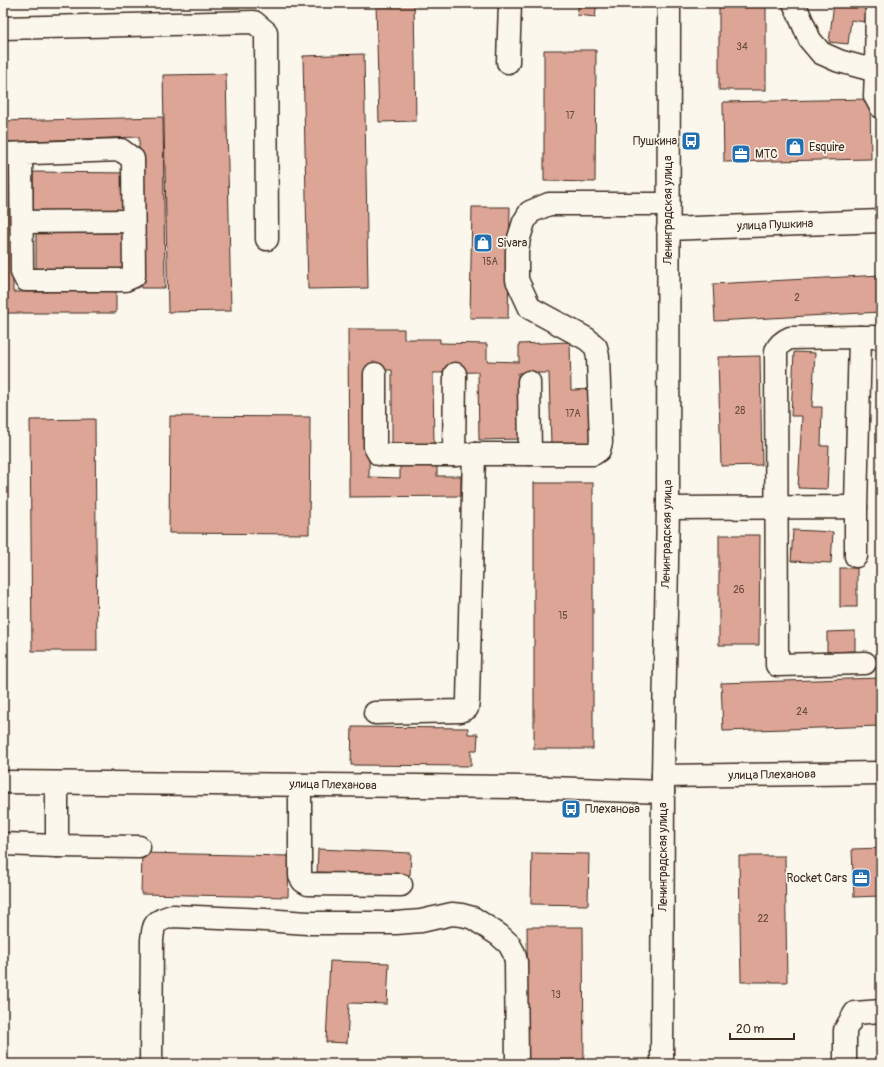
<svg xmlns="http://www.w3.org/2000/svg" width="884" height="1067" font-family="Pangolin,sans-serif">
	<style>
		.building { fill: #dda596; stroke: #3b2a1e }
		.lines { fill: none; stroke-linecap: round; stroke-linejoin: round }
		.minor-casing { stroke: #3b2a1e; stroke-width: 25 }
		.major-casing { stroke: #3b2a1e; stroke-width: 25 }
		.highway-casing { stroke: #3b2a1e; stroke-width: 25 }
		.minor { stroke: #fbf7ec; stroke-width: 22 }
		.major { stroke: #fbf7ec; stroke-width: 22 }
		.highway { stroke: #fbf7ec; stroke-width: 22 }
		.labels { text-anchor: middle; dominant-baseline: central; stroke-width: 3.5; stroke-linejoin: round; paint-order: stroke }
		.number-label { font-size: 10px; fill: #64493c }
		.poi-label { font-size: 12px; fill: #3b2a1e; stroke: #fbf7ec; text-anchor: start }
		.street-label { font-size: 12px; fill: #3b2a1e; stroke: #fbf7ec }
	</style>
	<rect width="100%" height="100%" fill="#fbf7ec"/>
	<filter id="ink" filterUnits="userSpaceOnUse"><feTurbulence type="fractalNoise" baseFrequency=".025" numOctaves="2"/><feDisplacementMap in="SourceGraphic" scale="8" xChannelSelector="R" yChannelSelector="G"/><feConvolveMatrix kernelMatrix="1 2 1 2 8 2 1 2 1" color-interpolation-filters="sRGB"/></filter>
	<g filter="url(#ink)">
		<g class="building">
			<polygon points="376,3 414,3 416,121 379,122"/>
			<polygon points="579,3 597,3 595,17 577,15"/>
			<rect x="719" y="3" width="47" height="87"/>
			<polygon points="834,3 867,3 865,22 851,20 848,44 829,42"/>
			<polygon points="544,50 596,50 595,182 544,181"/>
			<polygon points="364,54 368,288 308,289 303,56"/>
			<polygon points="226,74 231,311 168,312 163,75"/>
			<polygon points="870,99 871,159 724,162 723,102"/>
			<polygon points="163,117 165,288 141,288 139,137 3,142 3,121"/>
			<polygon points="3,164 12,164 13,292 116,291 116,313 3,313"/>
			<polygon points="33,172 129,173 129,218 33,218"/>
			<polygon points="472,207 510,207 508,318 470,318"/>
			<rect x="36" y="233" width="94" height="42"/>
			<polygon points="881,275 881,312 715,321 713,284"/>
			<polygon points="348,329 404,329 404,339 440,339 440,343 487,344 487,361 519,362 519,344 570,342 571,390 596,389 597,443 551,445 549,373 518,373 519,439 479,440 478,372 433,373 434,446 392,447 392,370 370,370 369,477 400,478 400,463 437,464 437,476 461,476 461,496 349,497"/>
			<polygon points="794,352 815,353 812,407 822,407 821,446 829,446 827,489 798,488 802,416 791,416"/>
			<polygon points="760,356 762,465 721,466 718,357"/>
			<polygon points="880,360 881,360 881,560 878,560"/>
			<polygon points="170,416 310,417 309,534 169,533"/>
			<polygon points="95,419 97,651 32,651 30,420"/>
			<rect x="534" y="483" width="59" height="266"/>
			<polygon points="793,530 833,532 831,563 791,561"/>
			<polygon points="719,535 760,535 759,645 719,645"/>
			<rect x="840" y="568" width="17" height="39"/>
			<polygon points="855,631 855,651 827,652 827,632"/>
			<polygon points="880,678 881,726 723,731 721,683"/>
			<polygon points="352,727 468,728 468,734 478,734 477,750 471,750 471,766 351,765"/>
			<polygon points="881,848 881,913 880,913 880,896 854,897 852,849"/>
			<polygon points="318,849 411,853 410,875 317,872"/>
			<polygon points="142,853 289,856 288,897 141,894"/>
			<polygon points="532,853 589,854 588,905 531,904"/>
			<polygon points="739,856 785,856 787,982 741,982"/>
			<polygon points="527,927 583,927 584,1064 528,1064"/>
			<polygon points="330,961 389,963 387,1004 349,1003 347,1043 326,1042"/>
		</g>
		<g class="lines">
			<g class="minor-casing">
				<g id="minor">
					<polyline points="794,3 810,40 821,53 839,61 876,71"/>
					<polyline points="877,3 876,71 875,96 881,107"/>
					<polyline points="3,28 254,22 266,32 267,239"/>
					<polyline points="508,62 510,3"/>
					<polyline points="3,154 121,150 133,159 134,276 125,280 26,280 22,272 21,154"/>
					<polyline points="22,222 133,221"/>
					<path d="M860 337 790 338C783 341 779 344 776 351L777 665 865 663"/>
					<polyline points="375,374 375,447 379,454 384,455 454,455 474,454 593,454 599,450 601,442 598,357 596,347 587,339 530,308 517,280 517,251 519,238 524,222 530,212 549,204 668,204"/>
					<polyline points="529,382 530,454"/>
					<polyline points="454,455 455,374"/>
					<polyline points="856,507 860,337 881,337"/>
					<polyline points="668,508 856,507 856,556"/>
					<polyline points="375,713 460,711 467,708 468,701 474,454"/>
					<polyline points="663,776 881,773"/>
					<polyline points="3,782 522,787 663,792"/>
					<polyline points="57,783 57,846 139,847"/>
					<polyline points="300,785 300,876 303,881 308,884 401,885"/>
					<polyline points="3,844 57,846"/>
					<path d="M151 1064 152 940C154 922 154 922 172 916L265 920 307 923H396L421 921 452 914 462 915 473 918 499 935 509 944 514 953 516 962 517 1064"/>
					<polyline points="845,1064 845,1030 855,1013 881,1011"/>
				</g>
			</g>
			<g class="major-casing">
				<polyline id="major" points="668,229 881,221"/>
			</g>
			<g class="highway-casing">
				<polyline id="highway" points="662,1064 663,776 668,508 669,3"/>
			</g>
			<use href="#minor" class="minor"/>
			<use href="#major" class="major"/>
			<use href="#highway" class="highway"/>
		</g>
	</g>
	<defs>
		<g id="bus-square" transform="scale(1)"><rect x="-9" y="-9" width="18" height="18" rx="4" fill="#1f6fb2" stroke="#fbf7ec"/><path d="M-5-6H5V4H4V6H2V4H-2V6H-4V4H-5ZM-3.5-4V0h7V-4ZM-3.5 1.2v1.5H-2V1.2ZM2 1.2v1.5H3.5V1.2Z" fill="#fff"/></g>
		<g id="shop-square" transform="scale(1)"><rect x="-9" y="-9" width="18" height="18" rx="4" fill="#1f6fb2" stroke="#fbf7ec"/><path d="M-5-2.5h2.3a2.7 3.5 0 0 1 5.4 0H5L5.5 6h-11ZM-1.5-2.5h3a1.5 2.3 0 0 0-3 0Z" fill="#fff"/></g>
		<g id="office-square" transform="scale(1)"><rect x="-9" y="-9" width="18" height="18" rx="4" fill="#1f6fb2" stroke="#fbf7ec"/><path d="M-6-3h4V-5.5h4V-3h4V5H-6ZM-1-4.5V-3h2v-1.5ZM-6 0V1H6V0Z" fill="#fff"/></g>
	</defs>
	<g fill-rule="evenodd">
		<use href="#bus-square" x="691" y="141"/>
		<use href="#shop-square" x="795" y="147"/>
		<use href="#office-square" x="741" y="154"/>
		<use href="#shop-square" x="483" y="243"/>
		<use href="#bus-square" x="571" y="809"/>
		<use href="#office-square" x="861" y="878"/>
	</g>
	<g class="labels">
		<g class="number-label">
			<text x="742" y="47">34</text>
			<text x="570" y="116">17</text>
			<text x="490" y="262">15А</text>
			<text x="797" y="298">2</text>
			<text x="740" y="411">28</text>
			<text x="573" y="414">17А</text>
			<text x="739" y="590">26</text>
			<text x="563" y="616">15</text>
			<text x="802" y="712">24</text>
			<text x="763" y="919">22</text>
			<text x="556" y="995">13</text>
		</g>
		<g class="poi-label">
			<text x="677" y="141" text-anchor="end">Пушкина</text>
			<text x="809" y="147">Esquire</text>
			<text x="755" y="154">МТС</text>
			<text x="497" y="243">Sivara</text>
			<text x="585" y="809">Плеханова</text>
			<text x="847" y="878" text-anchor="end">Rocket Cars</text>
		</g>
		<g class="street-label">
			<text transform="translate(668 210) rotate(-90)">Ленинградская улица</text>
			<text transform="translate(775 225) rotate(-2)">улица Пушкина</text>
			<text transform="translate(667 534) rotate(-89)">Ленинградская улица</text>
			<text transform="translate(772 775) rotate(-1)">улица Плеханова</text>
			<text transform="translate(333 785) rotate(1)">улица Плеханова</text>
			<text transform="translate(663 857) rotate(-90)">Ленинградская улица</text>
		</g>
	</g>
	<rect width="884" height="1067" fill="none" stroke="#fbf7ec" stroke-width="16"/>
	<rect x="8" y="8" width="868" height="1051" fill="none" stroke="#3b2a1e" stroke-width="1.5" filter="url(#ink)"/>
	<path d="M730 1033v6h64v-6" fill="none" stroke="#3b2a1e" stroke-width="2"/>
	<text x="736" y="1033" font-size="12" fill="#3b2a1e" stroke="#fbf7ec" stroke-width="3" paint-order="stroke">20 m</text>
</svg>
